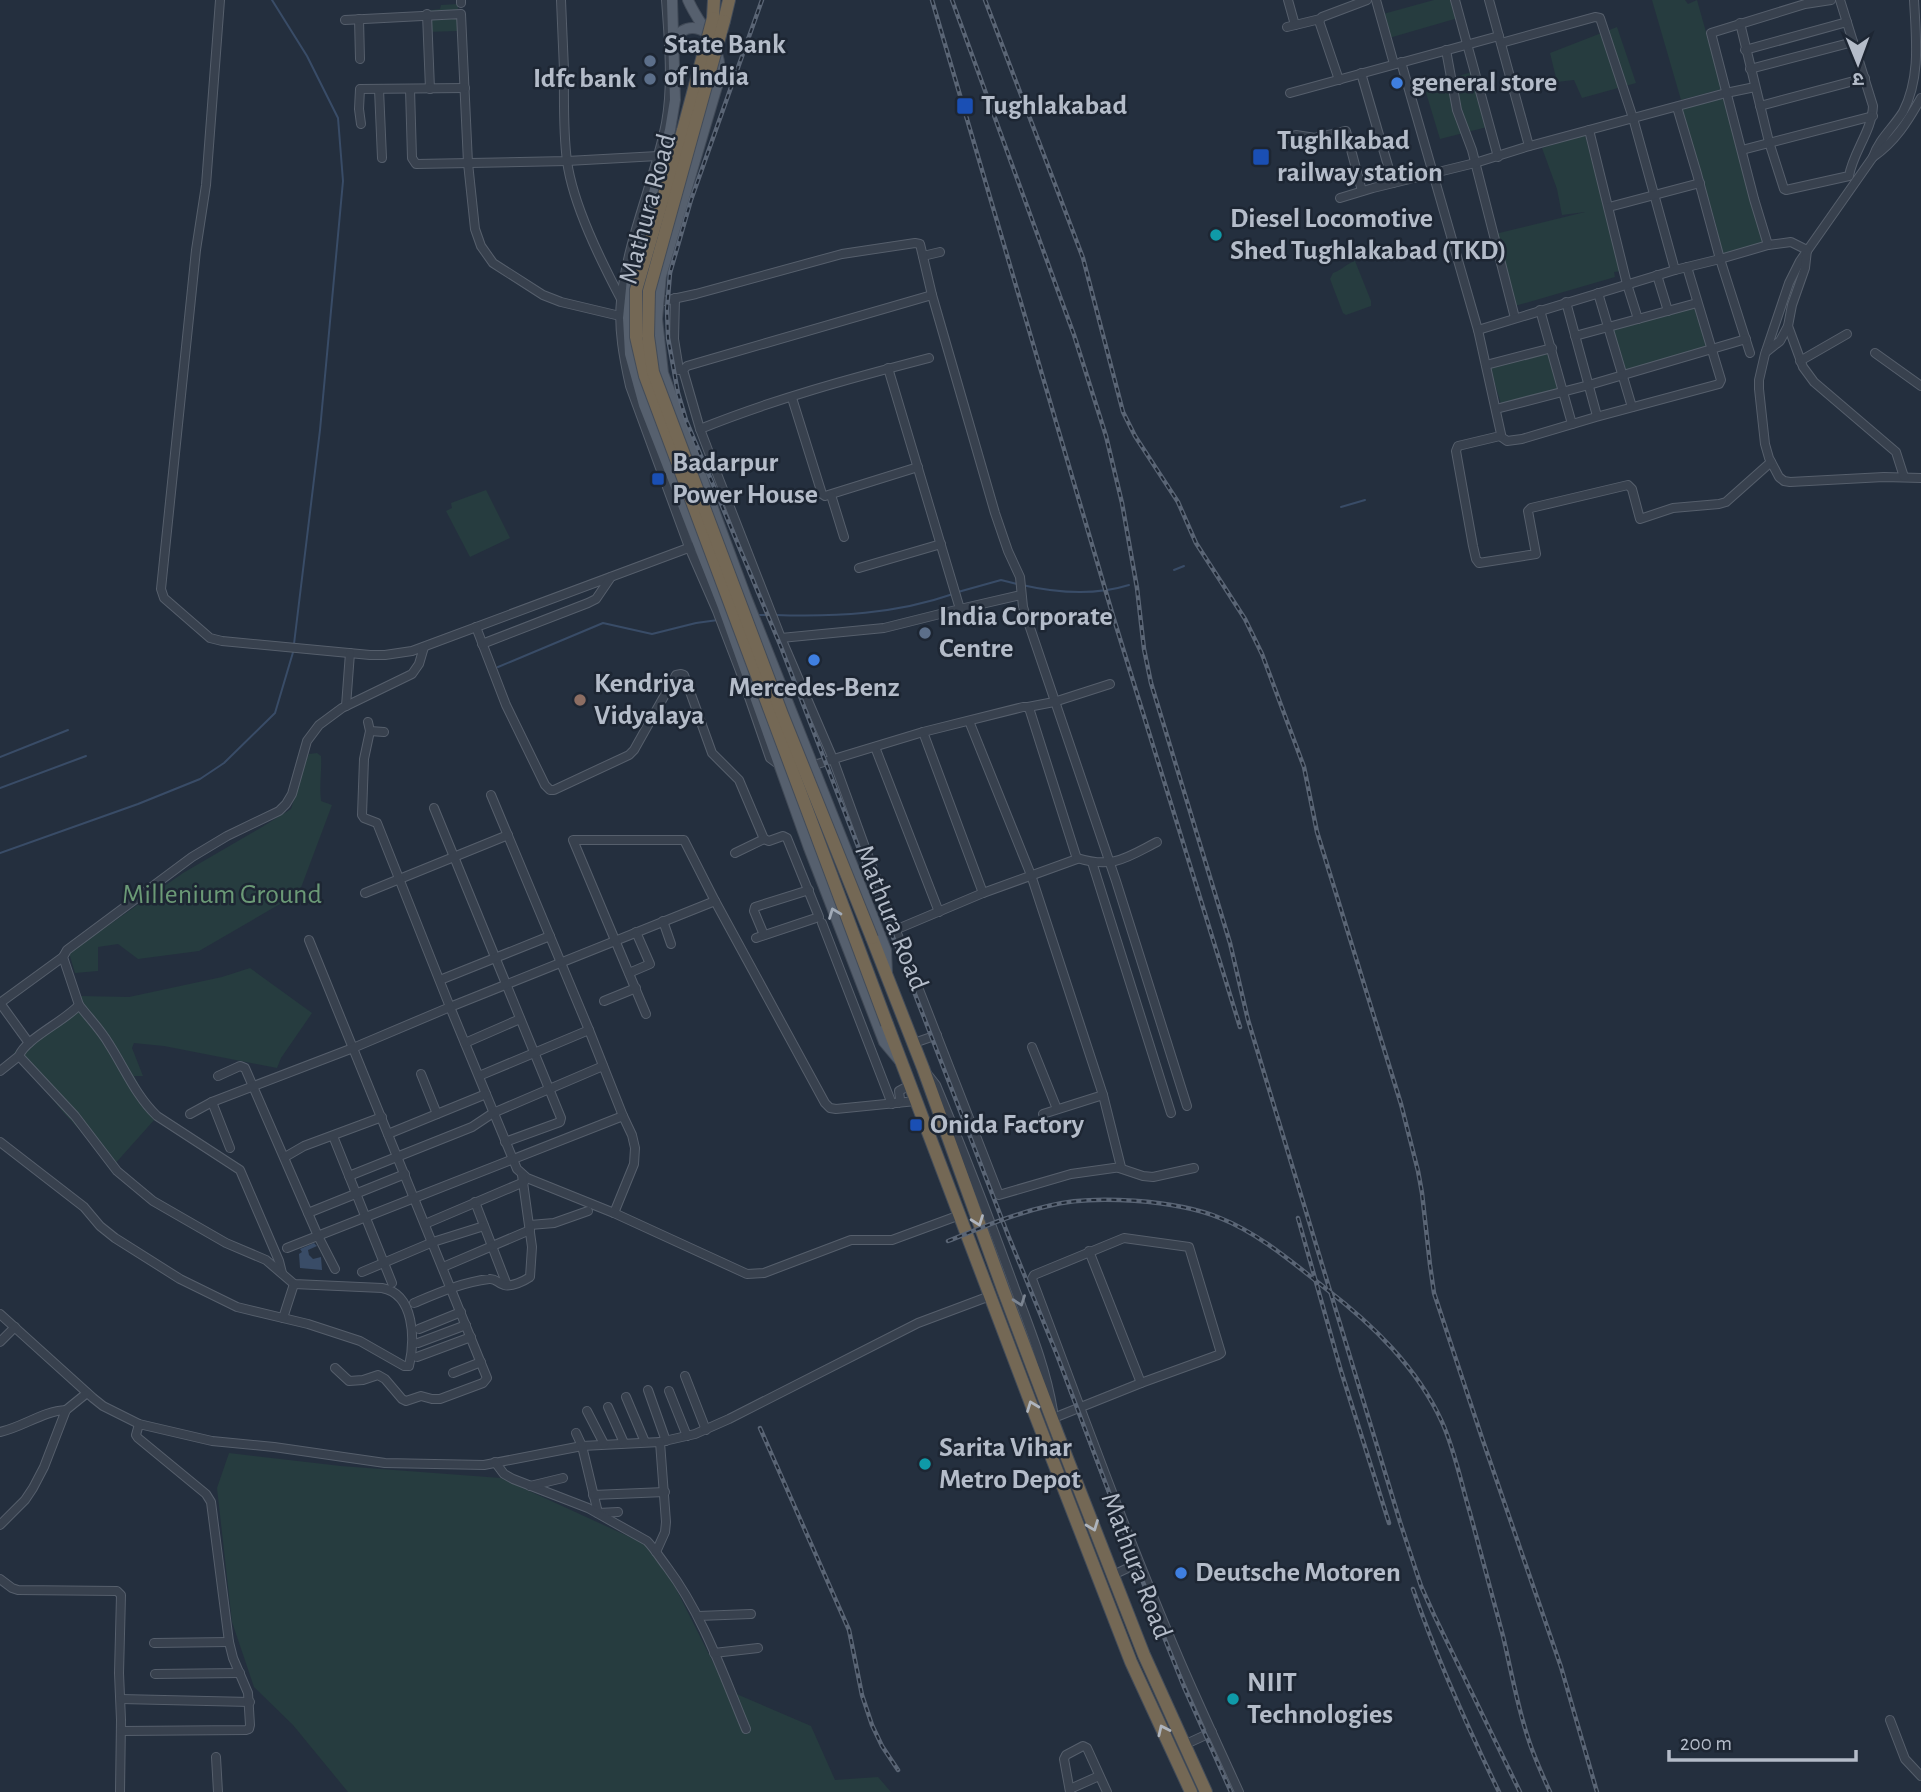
<svg xmlns="http://www.w3.org/2000/svg" width="1921" height="1792" font-family="'Alegreya Sans','Noto Sans Devanagari',sans-serif">
	<style>
		.green { fill: #263c3f }
		.water { fill: #394c67 }
		.lines { fill: none; stroke-linecap: round; stroke-linejoin: round }
		.stream { stroke: #394c67; stroke-width: 2 }
		.minor-casing { stroke: #565f6c; stroke-width: 10 }
		.major-casing { stroke: #414a57; stroke-width: 12 }
		.highway-casing { stroke: #434c59; stroke-width: 14 }
		.minor { stroke: #38414e; stroke-width: 8 }
		.major { stroke: #56606e; stroke-width: 10 }
		.highway { stroke: #746855; stroke-width: 12 }
		.rail-casing { stroke: #5a6575; stroke-width: 4.5 }
		.rail { stroke: #1d2633; stroke-width: 2; stroke-dasharray: 5; stroke-linecap: butt }
		.highway-bridge-casing { stroke: #434c59; stroke-width: 14; stroke-linecap: butt }
		.highway-bridge { stroke: #746855; stroke-width: 12 }
		.oneway { stroke: #a1aab7 }
		.oneway2 { stroke: #aeb4bd }
		.oneway3 { stroke: #7c8592 }
		.service-dot { fill: #5c6f8a; stroke: #1d2633; stroke-width: 2.5 }
		.shop-dot { fill: #3f7fe0; stroke: #1d2633; stroke-width: 2.5 }
		.transit-dot { fill: #1a4fb4; stroke: #1d2633; stroke-width: 2.5 }
		.culture-dot { fill: #0f9aa8; stroke: #1d2633; stroke-width: 2.5 }
		.education-dot { fill: #8d6e63; stroke: #1d2633; stroke-width: 2.5 }
		.labels { text-anchor: middle; dominant-baseline: central; stroke-width: 5; stroke-linejoin: round; paint-order: stroke }
		.poi-label { font-size: 28px; font-weight: bold; fill: #b4bcc9; stroke: #1d2633; text-anchor: start }
		.street-label { font-size: 28px; fill: #b4bcc9; stroke: #1d2633 }
		.park-label { font-size: 28px; fill: #6b9a76; stroke: #1d2633 }
	</style>
	<rect width="100%" height="100%" fill="#242f3e"/>
	<g class="green">
		<polygon points="1434,0 1454,0 1458,18 1389,38 1383,14"/>
		<polygon points="1652,0 1685,0 1688,4 1697,0 1722,89 1681,100"/>
		<polygon points="458,4 458,31 425,32 425,11 440,9 441,5"/>
		<polygon points="1617,27 1636,83 1582,98 1574,80 1557,82 1550,53"/>
		<polygon points="1472,72 1487,127 1440,139 1424,86"/>
		<polygon points="1725,95 1766,243 1723,256 1715,221 1679,108"/>
		<polygon points="1585,135 1621,271 1614,272 1615,277 1515,306 1495,234 1585,212 1562,215 1557,189 1542,148"/>
		<path d="M1355 261 1371 301V306L1346 315 1343 313 1330 279 1333 273C1342 270 1346 264 1355 261Z"/>
		<polygon points="1695,301 1708,347 1617,372 1615,358 1606,326"/>
		<polygon points="1548,348 1560,388 1501,404 1489,364"/>
		<polygon points="486,490 510,538 470,557 446,511 452,508 451,503"/>
		<path d="M317 753 321 756C322 772 319 784 321 801L332 805 299 893 199 951 138 959 118 944 98 947V971L75 973 69 953 183 873 262 827 291 809 307 758 309 754Z"/>
		<polygon points="250,968 312,1013 281,1058 277,1068 164,1046 134,1043 132,1048 143,1076 134,1076 153,1111 155,1119 113,1166 63,1112 14,1052 82,1006 80,996 129,997 222,977"/>
		<polygon points="229,1453 341,1466 501,1478 656,1549 727,1690 811,1726 835,1780 878,1777 891,1792 348,1792 293,1725 254,1687 232,1622 217,1488"/>
	</g>
	<polygon class="water" points="314,1243 317,1246 308,1250 309,1255 313,1259 321,1257 322,1270 300,1268 299,1254 302,1252 300,1249"/>
	<g class="lines">
		<g class="stream">
			<polyline points="272,0 307,56 338,118 343,181 320,430 294,644"/>
			<polyline points="1341,507 1365,500"/>
			<polyline points="1174,570 1184,566"/>
			<path d="M1022 585C1057 593 1094 596 1129 585"/>
			<polyline points="958,592 1001,580 1017,584"/>
			<polyline points="758,615 770,615"/>
			<path d="M775 615C835 617 896 614 953 594"/>
			<polyline points="498,667 603,623 652,634 696,623 718,620"/>
			<polyline points="0,757 68,730"/>
			<polyline points="0,788 86,756"/>
			<polyline points="0,853 138,804 200,779 224,763 275,713 294,649"/>
		</g>
		<g class="minor-casing">
			<g id="minor">
				<polyline points="220,0 206,185 196,250 161,589 164,598 210,638 222,641 370,655 385,655 412,651 699,544"/>
				<polyline points="461,0 461,3"/>
				<path d="M561 0C562 23 563 47 564 70 564 100 563 131 567 161 573 205 601 261 622 301"/>
				<path d="M666 0C669 39 673 85 666 123 654 183 627 240 621 301 618 329 624 359 630 386L689 547 717 611 740 671 770 758 778 764"/>
				<polyline points="1288,0 1295,25"/>
				<polyline points="1376,0 1394,64"/>
				<polyline points="1455,0 1498,157"/>
				<polyline points="1489,0 1529,146"/>
				<path d="M1914 0C1916 38 1921 77 1903 112 1893 128 1879 139 1873 157L1800 261 1789 283 1765 354 1759 380V389L1765 444 1769 458 1779 477 1784 481 1790 482 1884 477 1921 478"/>
				<polyline points="427,14 430,89"/>
				<polyline points="359,19 360,59"/>
				<polyline points="345,20 461,14 468,163 475,229 481,246 493,263 543,295 561,302 620,316"/>
				<path d="M1740 23 1769 142 1784 189 1786 190 1849 176C1853 152 1872 131 1873 106L1840 0"/>
				<polyline points="1287,27 1320,19"/>
				<polyline points="1501,43 1595,17 1600,18 1633,118 1675,270"/>
				<polyline points="1446,50 1457,110 1472,150 1515,318"/>
				<polyline points="1745,50 1847,22"/>
				<polyline points="1401,62 1478,330"/>
				<polyline points="1750,69 1853,42"/>
				<polyline points="1361,73 1393,183"/>
				<polyline points="1339,80 1319,21 1322,17 1367,0"/>
				<polyline points="379,89 382,158"/>
				<polyline points="410,89 412,158 416,164 567,161 658,156"/>
				<polyline points="1290,93 1499,36"/>
				<polyline points="1760,106 1865,78"/>
				<polyline points="1677,107 1697,174 1720,259 1750,353"/>
				<polyline points="361,124 359,109 360,89 465,88"/>
				<polyline points="1589,130 1627,284 1638,319"/>
				<polyline points="1285,139 1296,135 1315,138 1346,131 1362,191"/>
				<polyline points="1742,150 1873,116"/>
				<path d="M1873 157C1895 142 1908 121 1921 98"/>
				<polyline points="1340,198 1373,188 1475,163 1526,147 1726,93 1755,87"/>
				<polyline points="1609,207 1700,183"/>
				<polyline points="1768,245 1791,242 1807,250 1805,268 1792,305 1788,326 1803,367 1814,382 1896,452 1904,477"/>
				<polyline points="923,256 940,252"/>
				<polyline points="1657,275 1668,311"/>
				<polyline points="1598,293 1632,407"/>
				<polyline points="932,295 711,359 687,366 683,370 700,429 719,479 781,638 833,759 886,905 999,1195 1071,1174 1121,1167 1103,1095"/>
				<polyline points="675,298 674,339 679,370 683,370"/>
				<polyline points="659,302 696,294 842,254 915,243 920,244 932,295 995,513 1008,551 1020,577 1023,607 1116,881 1187,1106"/>
				<polyline points="1566,302 1597,416"/>
				<polyline points="1540,310 1572,424"/>
				<polyline points="1575,336 1697,303"/>
				<polyline points="1766,352 1780,341 1788,326"/>
				<polyline points="1875,353 1921,386"/>
				<polyline points="1800,361 1847,334"/>
				<polyline points="1486,365 1552,348"/>
				<polyline points="792,398 822,494 825,496 918,467"/>
				<polyline points="1496,409 1589,385 1746,339"/>
				<path d="M700 429C774 399 852 378 929 358"/>
				<polyline points="1500,436 1507,441 1522,439 1596,417 1719,384 1721,380 1687,267"/>
				<polyline points="1771,462 1726,502 1719,504 1673,508 1640,519 1632,489 1628,485 1531,508 1528,511 1536,554 1479,563 1476,559 1473,546 1456,451 1458,446 1500,436 1501,434 1478,330 1675,270 1720,259 1768,245 1754,199 1711,33 1805,4 1831,0"/>
				<polyline points="831,495 844,537"/>
				<polyline points="859,568 941,544"/>
				<polyline points="960,609 1021,595"/>
				<polyline points="476,627 506,705 545,785 550,790 554,790 629,755 634,750 676,675 681,674 684,675 712,753 739,780 764,839 769,841 783,836 787,838 819,917 756,938"/>
				<polyline points="781,638 884,628 960,609 888,368"/>
				<polyline points="482,644 588,603 596,599 611,577"/>
				<polyline points="346,706 350,653"/>
				<polyline points="1028,707 1054,702 1110,684"/>
				<polyline points="969,721 1031,875 1103,1095 1043,1114"/>
				<polyline points="370,731 384,732"/>
				<polyline points="923,732 983,893"/>
				<polyline points="875,747 939,912"/>
				<polyline points="814,765 923,732 1023,707 1028,707 1030,711 1077,859 983,893 895,930"/>
				<polyline points="491,795 589,1030 623,1116 632,1135 635,1148 634,1164 614,1213"/>
				<polyline points="434,808 561,1118 560,1122 505,1142"/>
				<polyline points="735,853 764,839"/>
				<path d="M1077 858C1113 869 1126 858 1157 842"/>
				<polyline points="1092,862 1171,1113"/>
				<polyline points="365,893 508,835"/>
				<polyline points="715,901 450,1007 517,1169 527,1178 614,1213 747,1274 764,1273 851,1240 892,1240 960,1215"/>
				<polyline points="663,921 671,944"/>
				<polyline points="822,923 892,1104"/>
				<polyline points="764,935 754,911 755,907 809,890"/>
				<polyline points="309,940 487,1378 483,1383 440,1399 432,1399 421,1396 406,1401 402,1399 385,1379 378,1375 363,1380 349,1381 335,1368"/>
				<polyline points="629,973 650,964 636,932"/>
				<polyline points="440,980 550,936"/>
				<polyline points="604,1001 636,988"/>
				<polyline points="0,1003 63,957"/>
				<polyline points="0,1003 29,1043"/>
				<path d="M79 1005C89 1018 101 1030 109 1044 125 1069 136 1096 157 1116L240 1170 279 1261 282 1273"/>
				<polyline points="646,1014 573,840 684,840 715,901 825,1103 830,1108 836,1109 916,1101"/>
				<polyline points="465,1043 520,1019"/>
				<polyline points="914,1043 937,1035"/>
				<polyline points="1032,1047 1057,1109"/>
				<polyline points="0,1071 19,1056"/>
				<polyline points="421,1074 437,1114"/>
				<polyline points="218,1076 240,1066 245,1068 318,1236 335,1269"/>
				<polyline points="479,1076 589,1030"/>
				<path d="M929 1076 936 1085C964 1152 990 1220 1015 1289 1030 1329 1046 1368 1053 1411"/>
				<polyline points="212,1102 230,1148"/>
				<polyline points="898,1103 900,1099 899,1091 910,1085"/>
				<polyline points="190,1114 212,1102 353,1048 450,1007 377,823 364,818 362,815 364,759 370,731 368,722"/>
				<polyline points="388,1134 486,1094"/>
				<polyline points="333,1136 392,1283"/>
				<path d="M0 1142 84 1207 100 1226 115 1238 180 1279 237 1307 308 1324 360 1341 404 1366H409C415 1340 415 1294 382 1288L294 1284 266 1260 226 1243 153 1201 117 1171 75 1116 19 1056C25 1039 65 1021 79 1005L63 957 67 950 192 857 227 836 279 811 286 804 292 794 307 741 319 725 342 708 412 674 419 664 424 647"/>
				<polyline points="285,1157 304,1146 382,1117"/>
				<polyline points="1119,1168 1143,1176 1153,1177 1194,1168"/>
				<polyline points="349,1176 472,1127 493,1113 603,1066"/>
				<polyline points="475,1202 507,1285"/>
				<polyline points="308,1213 405,1174"/>
				<polyline points="425,1224 524,1182"/>
				<polyline points="530,1225 554,1223 588,1211"/>
				<polyline points="287,1248 623,1116"/>
				<polyline points="1089,1251 1141,1383"/>
				<polyline points="443,1267 530,1230"/>
				<polyline points="362,1272 433,1242 484,1226"/>
				<path d="M414 1303C438 1293 463 1282 489 1279 496 1278 497 1283 504 1285 512 1287 524 1281 530 1277L532 1247 522 1175"/>
				<polyline points="0,1314 93,1398 103,1406 139,1424 212,1441 274,1447 385,1463 484,1465 582,1446 660,1442 695,1434 729,1419 918,1323 990,1296"/>
				<polyline points="283,1318 294,1284"/>
				<polyline points="419,1329 461,1312"/>
				<polyline points="0,1342 15,1327"/>
				<polyline points="418,1343 466,1325"/>
				<polyline points="417,1357 471,1337"/>
				<polyline points="453,1373 481,1362"/>
				<polyline points="685,1376 706,1430"/>
				<polyline points="648,1390 666,1441"/>
				<polyline points="669,1391 687,1436"/>
				<polyline points="626,1397 645,1442"/>
				<polyline points="608,1407 624,1443"/>
				<polyline points="587,1411 604,1444"/>
				<path d="M1051 1419 1141 1383 1218 1355 1221 1353 1189 1247 1124 1238 1034 1275 1032 1279C1080 1406 1126 1535 1180 1661 1199 1705 1219 1748 1239 1792"/>
				<path d="M0 1432C23 1427 43 1411 66 1410"/>
				<polyline points="576,1433 582,1446 598,1513 618,1512"/>
				<path d="M495 1462 504 1474 513 1479 588 1508 647 1541C654 1548 660 1558 667 1567 703 1615 723 1674 746 1729"/>
				<polyline points="530,1486 563,1478"/>
				<polyline points="593,1495 665,1492"/>
				<polyline points="0,1525 25,1500 33,1488 44,1467 66,1410 87,1393"/>
				<polyline points="656,1552 665,1532 666,1522 660,1442"/>
				<polyline points="1113,1575 1130,1567"/>
				<polyline points="0,1579 12,1588 18,1590 117,1591 121,1595 119,1673 121,1720 120,1792"/>
				<polyline points="698,1616 751,1614"/>
				<polyline points="154,1643 229,1642"/>
				<polyline points="714,1653 758,1648"/>
				<polyline points="155,1674 240,1673"/>
				<polyline points="121,1699 250,1702"/>
				<polyline points="1890,1720 1905,1759 1921,1776"/>
				<polyline points="121,1731 246,1730 249,1729 250,1725 248,1693 233,1658 229,1642 211,1502 206,1494 138,1438 136,1435 139,1424"/>
				<polyline points="1184,1745 1212,1732"/>
				<polyline points="216,1757 218,1792"/>
				<polyline points="1070,1789 1099,1776"/>
				<polyline points="1070,1792 1064,1759 1066,1755 1083,1746 1087,1748 1107,1792"/>
			</g>
		</g>
		<g class="major-casing">
			<g id="major">
				<polyline points="672,0 675,100 670,130 632,279 628,318 630,354 644,405 723,607 809,848 884,1042 899,1060"/>
				<path d="M688 0C700 28 721 42 720 76L661 276 657 319 663 373 746 597 886 950 887 973"/>
				<path d="M674 44C679 27 693 24 707 33"/>
			</g>
		</g>
		<g class="highway-casing">
			<g id="highway">
				<polyline points="713,18 714,0"/>
				<polyline points="724,21 729,0"/>
				<polyline points="872,938 923,1068 1004,1292 1058,1435 1144,1655 1206,1792"/>
				<polyline points="887,1024 1036,1417 1131,1662 1191,1792"/>
			</g>
		</g>
		<use href="#minor" class="minor"/>
		<use href="#major" class="major"/>
		<use href="#highway" class="highway"/>
		<g class="rail-casing">
			<g id="rail">
				<polyline points="762,0 691,200 670,273 667,309 668,338 678,393 686,420 781,647 1008,1235 1057,1355 1160,1627 1184,1687 1231,1792"/>
				<polyline points="932,0 1113,616 1240,1027"/>
				<polyline points="952,0 1074,335 1106,436 1122,503 1137,588 1144,649 1151,683 1230,943 1248,1020 1400,1522 1421,1586 1434,1615 1520,1792"/>
				<polyline points="985,0 1083,258 1123,412 1135,436 1178,502 1196,543 1245,619 1262,654 1304,767 1317,832 1401,1104 1418,1171 1422,1193 1430,1265 1434,1293 1482,1438 1561,1667 1597,1792"/>
				<polyline points="1298,1218 1341,1371 1389,1523"/>
				<path d="M948 1241C981 1228 1013 1214 1048 1206 1092 1194 1177 1200 1220 1218 1258 1233 1292 1262 1325 1288 1372 1324 1417 1367 1442 1422 1455 1451 1461 1483 1470 1513 1481 1554 1492 1595 1503 1636 1511 1670 1517 1705 1528 1738 1534 1757 1542 1774 1550 1792"/>
				<polyline points="760,1428 849,1630 862,1695 872,1725 882,1746 898,1770"/>
				<path d="M1413 1589C1437 1659 1467 1726 1499 1792"/>
			</g>
		</g>
		<use href="#rail" class="rail"/>
		<g class="highway-bridge-casing">
			<g id="highway-bridge">
				<polyline points="713,18 683,130 636,290 636,337 645,376 887,1024"/>
				<polyline points="724,21 649,291 648,336 653,372 782,714 872,938"/>
			</g>
		</g>
		<use href="#highway-bridge" class="highway-bridge"/>
	</g>
	<defs><path id="oneway-chevron" d="M-2-3.5L2.5 0L-2 3.5" fill="none" stroke-width="1.6" stroke-linecap="round" stroke-linejoin="round" transform="scale(1.75)"/></defs>
	<use class="oneway" href="#oneway-chevron" transform="translate(834 913) rotate(-111)"/>
	<g class="oneway2">
		<use href="#oneway-chevron" transform="translate(978 1221) rotate(70)"/>
		<use href="#oneway-chevron" transform="translate(1032 1406) rotate(-111)"/>
		<use href="#oneway-chevron" transform="translate(1093 1526) rotate(69)"/>
		<use href="#oneway-chevron" transform="translate(1163 1730) rotate(-115)"/>
	</g>
	<use class="oneway3" href="#oneway-chevron" transform="translate(1020 1301) rotate(70)"/>
	<g class="service-dot">
		<circle cx="650" cy="61" r="7"/>
		<circle cx="650" cy="79" r="7"/>
		<circle cx="925" cy="633" r="7"/>
	</g>
	<g class="shop-dot">
		<circle cx="1397" cy="83" r="7"/>
		<circle cx="814" cy="660" r="7"/>
		<circle cx="1181" cy="1573" r="7"/>
	</g>
	<g class="transit-dot">
		<rect x="956" y="97" width="18" height="18" rx="3.5"/>
		<rect x="1252" y="148" width="18" height="18" rx="3.5"/>
		<rect x="651" y="472" width="14" height="14" rx="3.5"/>
		<rect x="909" y="1118" width="14" height="14" rx="3.5"/>
	</g>
	<g class="culture-dot">
		<circle cx="1216" cy="235" r="7"/>
		<circle cx="925" cy="1464" r="7"/>
		<circle cx="1233" cy="1699" r="7"/>
	</g>
	<circle class="education-dot" cx="580" cy="700" r="7"/>
	<g class="labels">
		<g class="poi-label">
			<text x="664" y="45">State Bank<tspan x="664" dy="32">of India</tspan></text>
			<text x="636" y="79" text-anchor="end">Idfc bank</text>
			<text x="1411" y="83">general store</text>
			<text x="981" y="106">Tughlakabad</text>
			<text x="1277" y="141">Tughlkabad<tspan x="1277" dy="32">railway station</tspan></text>
			<text x="1230" y="219">Diesel Locomotive<tspan x="1230" dy="32">Shed Tughlakabad (TKD)</tspan></text>
			<text x="672" y="463">Badarpur<tspan x="672" dy="32">Power House</tspan></text>
			<text x="939" y="617">India Corporate<tspan x="939" dy="32">Centre</tspan></text>
			<text x="594" y="684">Kendriya<tspan x="594" dy="32">Vidyalaya</tspan></text>
			<text x="814" y="688" text-anchor="middle">Mercedes-Benz</text>
			<text x="930" y="1125">Onida Factory</text>
			<text x="939" y="1448">Sarita Vihar<tspan x="939" dy="32">Metro Depot</tspan></text>
			<text x="1195" y="1573">Deutsche Motoren</text>
			<text x="1247" y="1683">NIIT<tspan x="1247" dy="32">Technologies</tspan></text>
		</g>
		<g class="street-label">
			<text transform="translate(648 209) rotate(-75)">Mathura Road</text>
			<text transform="translate(891 918) rotate(68)">Mathura Road</text>
			<text transform="translate(1136 1566) rotate(69)">Mathura Road</text>
		</g>
		<g class="park-label">
			<text x="222" y="895">Millenium Ground</text>
		</g>
	</g>
	<g transform="translate(1858 63) rotate(179)" stroke="#1d2633" stroke-width="5" paint-order="stroke">
	<path d="M0-5L12 26L0 18L-12 26Z" fill="#b4bcc9"/>
	<text y="-10" font-size="19" font-weight="bold" text-anchor="middle" fill="#b4bcc9">उ</text>
	</g>
	<path d="M1669 1750v10h187v-10" fill="none" stroke="#b4bcc9" stroke-width="3.5"/>
	<text x="1680" y="1750" font-size="21" fill="#b4bcc9" stroke="#1d2633" stroke-width="5" paint-order="stroke">200 m</text>
</svg>
